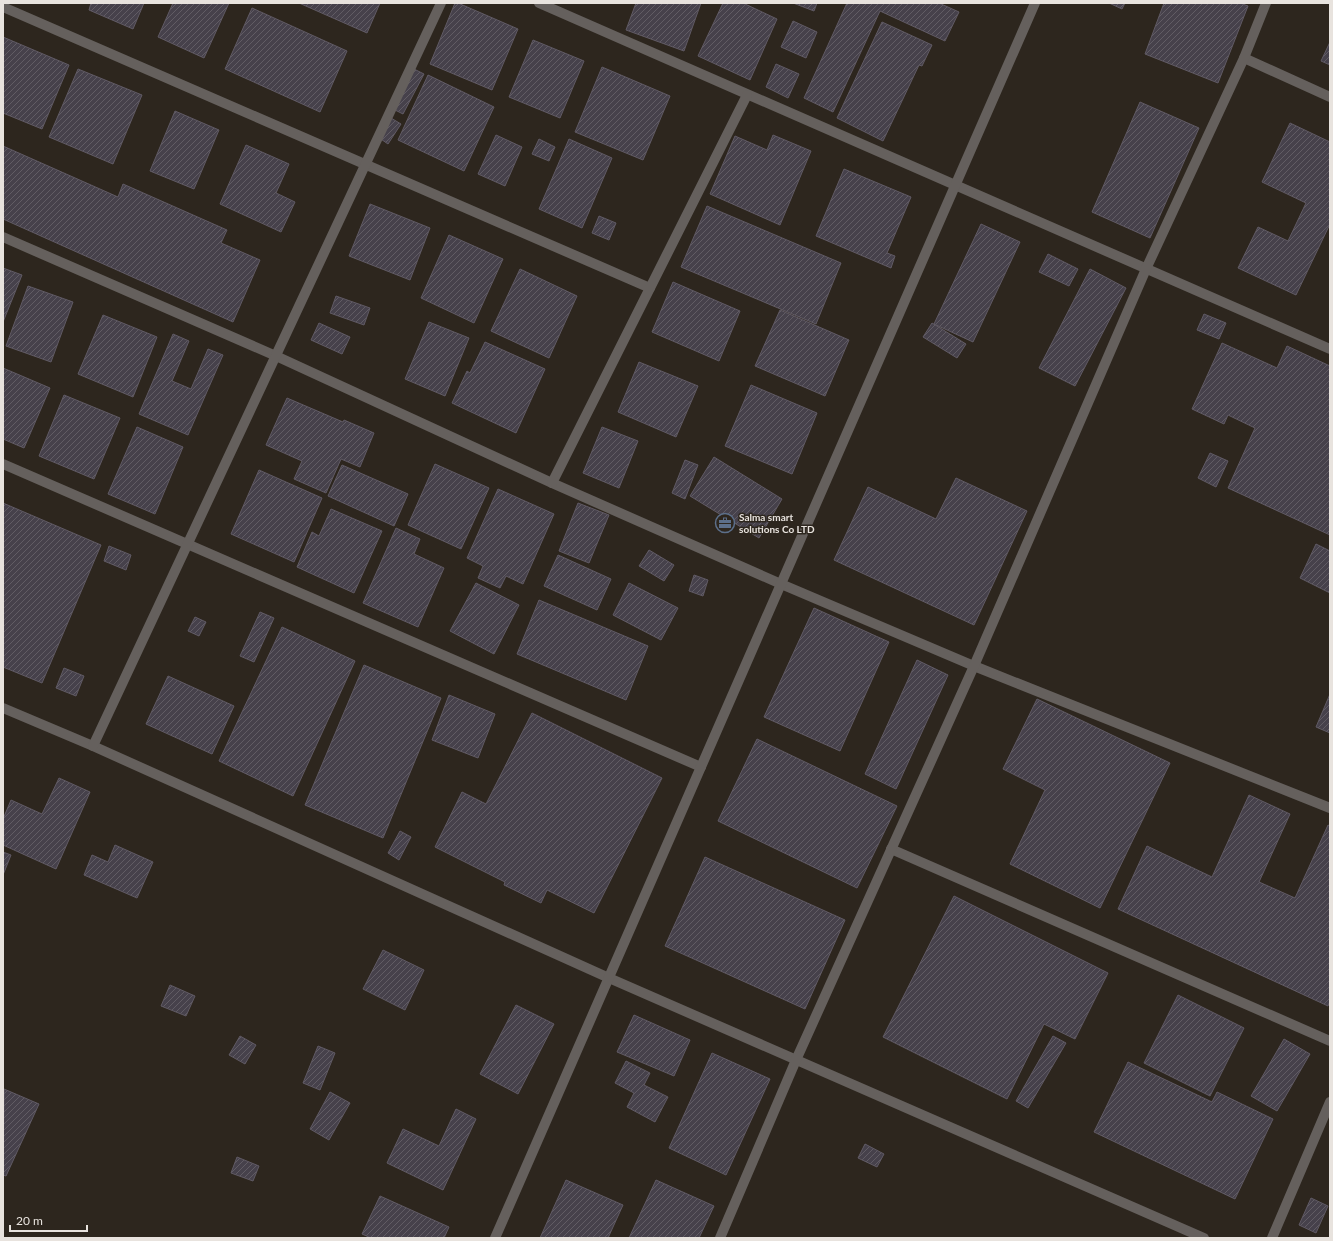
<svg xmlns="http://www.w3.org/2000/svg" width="1333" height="1241" font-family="Lato,sans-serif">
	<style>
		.building { fill: url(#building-hatch); stroke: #605a64 }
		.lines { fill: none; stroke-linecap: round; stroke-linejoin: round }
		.street { stroke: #65605d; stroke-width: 10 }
		.labels { text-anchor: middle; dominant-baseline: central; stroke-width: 3; stroke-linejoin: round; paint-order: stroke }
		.poi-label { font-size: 10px; font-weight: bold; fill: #e8e3de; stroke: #2d261e; text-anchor: start }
	</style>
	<defs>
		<pattern id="building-hatch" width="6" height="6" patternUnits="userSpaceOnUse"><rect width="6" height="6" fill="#46414b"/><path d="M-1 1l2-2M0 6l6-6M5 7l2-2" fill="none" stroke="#615c64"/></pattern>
	</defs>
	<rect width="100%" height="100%" fill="#2d261e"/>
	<g class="building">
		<polygon points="91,3 144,3 133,29 89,10"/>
		<polygon points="173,3 229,3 204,58 158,37"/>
		<polygon points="299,3 380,3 367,33"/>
		<polygon points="455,3 458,3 518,29 492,90 430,64"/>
		<polygon points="636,3 701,3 684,51 626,30"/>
		<polygon points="723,3 743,3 777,19 750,80 698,56"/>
		<polygon points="793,3 817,3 814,11"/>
		<polygon points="847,3 939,3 959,12 945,41 880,11 833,112 804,98"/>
		<polygon points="1109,3 1125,3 1122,9"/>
		<polygon points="1164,3 1240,3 1248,6 1218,83 1145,54"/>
		<polygon points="252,8 347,51 320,112 225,69"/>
		<polygon points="793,21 817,32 806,58 781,47"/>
		<polygon points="882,22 932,45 922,66 919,65 883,141 837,118"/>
		<polygon points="3,37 69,65 42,129 3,113"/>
		<polygon points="533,40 584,61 560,118 509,97"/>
		<polygon points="1330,42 1330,65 1321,61"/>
		<polygon points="776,64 799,74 788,98 766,87"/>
		<polygon points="602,67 670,96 643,160 575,132"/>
		<polygon points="78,69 142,95 113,164 49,137"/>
		<polygon points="414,69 424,74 403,114 393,109"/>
		<polygon points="428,75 494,107 464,171 398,140"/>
		<polygon points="1140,102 1199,128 1150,238 1092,212"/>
		<polygon points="175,111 219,130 194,189 150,171"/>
		<polygon points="391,118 401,124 388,144 378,137"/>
		<polygon points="1290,123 1330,142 1330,224 1296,295 1238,268 1258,227 1288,241 1306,203 1262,182"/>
		<polygon points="496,135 522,147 505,186 478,174"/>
		<polygon points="773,135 811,151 780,225 710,194 735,136 767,150"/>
		<polygon points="539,139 555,147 549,161 532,154"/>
		<polygon points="569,139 612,158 582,228 539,209"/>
		<polygon points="246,145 289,164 276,193 295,202 281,232 220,204"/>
		<polygon points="3,146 118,197 123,184 227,230 221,243 260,260 233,322 3,219"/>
		<polygon points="844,169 911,197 887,253 895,256 891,268 816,236"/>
		<polygon points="370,204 430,228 410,280 349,256"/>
		<polygon points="707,206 841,263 816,324 681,267"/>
		<polygon points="599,216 616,223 609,240 592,233"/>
		<polygon points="981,224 1020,242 973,342 934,324"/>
		<polygon points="449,235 503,259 474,323 421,298"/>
		<polygon points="1048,254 1078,269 1069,286 1039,272"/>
		<polygon points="3,268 22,275 3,322"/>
		<polygon points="520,269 577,296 549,358 491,331"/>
		<polygon points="1090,269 1126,288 1075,386 1039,368"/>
		<polygon points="673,282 740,311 719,361 652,332"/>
		<polygon points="28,286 73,302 51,362 6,346"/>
		<polygon points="336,296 370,308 364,325 330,313"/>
		<polygon points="780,310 849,340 825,396 755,366"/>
		<polygon points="1204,314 1226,323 1219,339 1197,330"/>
		<polygon points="103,315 157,337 133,397 78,374"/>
		<polygon points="429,322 469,338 445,396 405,379"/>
		<polygon points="319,323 350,337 342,354 311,340"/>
		<polygon points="932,323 966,344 957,358 923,337"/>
		<polygon points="173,334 189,341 172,381 191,389 208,349 223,355 188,435 139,414"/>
		<polygon points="485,342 545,369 516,433 452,403 467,371 470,373"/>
		<polygon points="1222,343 1277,368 1287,346 1330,366 1330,535 1228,488 1255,428 1228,415 1224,424 1192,409"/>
		<polygon points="639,362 698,386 676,437 618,412"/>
		<polygon points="3,368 50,388 24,448 3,439"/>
		<polygon points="751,385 817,413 792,474 725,446"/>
		<polygon points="64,395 120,418 94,479 39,456"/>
		<polygon points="287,398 343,422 344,420 374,433 360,467 341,459 326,493 294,479 302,461 266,445"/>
		<polygon points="137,427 183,447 155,514 108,494"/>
		<polygon points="602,427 638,441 619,488 583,473"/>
		<polygon points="1210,453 1228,461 1216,487 1198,478"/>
		<polygon points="714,457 782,499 759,538 690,496"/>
		<polygon points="685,460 698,465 685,499 672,493"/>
		<polygon points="435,464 489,488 461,549 408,525"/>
		<polygon points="342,465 408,494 394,526 328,496"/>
		<polygon points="259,470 322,498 294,562 231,534"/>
		<polygon points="956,478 1027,511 974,625 834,560 868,487 936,519"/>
		<polygon points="498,489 554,514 523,584 506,576 500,588 478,578 483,566 467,558"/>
		<polygon points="3,503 101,545 42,683 3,667"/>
		<polygon points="578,503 609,515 589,563 559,551"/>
		<polygon points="331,509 382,531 354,593 297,567 312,532 319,536"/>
		<polygon points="396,528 420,539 414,554 444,568 418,627 363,603"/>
		<polygon points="1316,544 1330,551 1330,593 1300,578"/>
		<polygon points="109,546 131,555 126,570 104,561"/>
		<polygon points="649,550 674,565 664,581 639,566"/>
		<polygon points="558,555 611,579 597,610 544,586"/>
		<polygon points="694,575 708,580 703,596 689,591"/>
		<polygon points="476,583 519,605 494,654 450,631"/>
		<polygon points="629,583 678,608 661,640 613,615"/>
		<polygon points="539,600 648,646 626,700 517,654"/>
		<polygon points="814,608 889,642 840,751 764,717"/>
		<polygon points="260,612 274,618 254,662 240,656"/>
		<polygon points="195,617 206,622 199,636 188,631"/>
		<polygon points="282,627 355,661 293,796 219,761"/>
		<polygon points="917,660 948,675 896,789 865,774"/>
		<polygon points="364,665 441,698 383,838 305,805"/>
		<polygon points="64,668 84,676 76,696 56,688"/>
		<polygon points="168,676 234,706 212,754 146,724"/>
		<polygon points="1330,694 1330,733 1316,727"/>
		<polygon points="449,695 495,714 478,758 432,740"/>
		<polygon points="1037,699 1170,763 1100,908 1010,864 1045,790 1003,769"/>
		<polygon points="532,713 662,778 594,913 547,890 541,903 504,885 505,882 435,847 462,792 486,804"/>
		<polygon points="757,739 897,806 857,888 718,821"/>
		<polygon points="59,778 90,792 56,869 3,845 3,819 11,800 42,814"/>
		<polygon points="1249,795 1290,814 1259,882 1295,898 1328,825 1330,826 1330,1001 1328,1006 1118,909 1147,846 1212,877"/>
		<polygon points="400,831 411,837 399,860 388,853"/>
		<polygon points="115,845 153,862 137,898 84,875 92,855 108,862"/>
		<polygon points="3,852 11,855 3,875"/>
		<polygon points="705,857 845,920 805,1009 665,946"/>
		<polygon points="954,896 1108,973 1075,1039 1044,1024 1007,1099 883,1037"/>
		<polygon points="383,950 424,970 405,1010 363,989"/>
		<polygon points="170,985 195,996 186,1016 161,1006"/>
		<polygon points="1178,995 1244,1028 1210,1096 1144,1063"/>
		<polygon points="516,1005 554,1024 518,1094 480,1074"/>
		<polygon points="634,1015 690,1040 674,1076 617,1052"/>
		<polygon points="240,1036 256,1045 245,1064 229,1055"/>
		<polygon points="1053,1036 1066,1043 1028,1108 1016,1101"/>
		<polygon points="1284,1039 1310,1054 1277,1111 1251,1096"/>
		<polygon points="318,1046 335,1053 320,1090 303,1083"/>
		<polygon points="712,1053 770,1079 726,1175 669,1148"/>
		<polygon points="626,1061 650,1073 644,1085 668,1097 655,1122 627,1107 634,1093 615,1083"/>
		<polygon points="1128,1062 1212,1102 1217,1092 1273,1119 1235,1199 1094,1132"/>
		<polygon points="4,1089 39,1104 6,1176 3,1175"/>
		<polygon points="330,1092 350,1103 329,1140 310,1129"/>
		<polygon points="456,1109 476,1119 443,1190 387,1163 403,1129 439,1146"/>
		<polygon points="865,1144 884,1154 877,1167 858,1158"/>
		<polygon points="237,1157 259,1166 253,1181 231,1173"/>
		<polygon points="566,1180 623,1205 608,1238 540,1238"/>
		<polygon points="656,1180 714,1206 699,1238 629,1238"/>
		<polygon points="380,1196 449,1227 444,1238 371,1238 362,1234"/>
		<polygon points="1311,1198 1328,1206 1316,1233 1299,1225"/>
	</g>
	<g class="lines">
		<g class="street">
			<polyline points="539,3 1330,349"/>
			<polyline points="3,7 650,288"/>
			<polyline points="1244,58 1330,97"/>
			<polyline points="3,237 276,356 552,483 781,584 974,666 1330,808"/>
			<polyline points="3,464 701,767"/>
			<polyline points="552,483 747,95"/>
			<polyline points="3,708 93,746 609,978 1204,1238"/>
			<polyline points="93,746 441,3"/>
			<polyline points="891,849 1330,1041"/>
			<polyline points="495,1238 1035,3"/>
			<polyline points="720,1238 796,1060 974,666 1146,269 1244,58 1266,3"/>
			<polyline points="1272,1238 1330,1102"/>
		</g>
	</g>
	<defs>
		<g id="office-ring" transform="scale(1)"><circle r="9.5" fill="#2d261e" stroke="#5c6f8a" stroke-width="1.5"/><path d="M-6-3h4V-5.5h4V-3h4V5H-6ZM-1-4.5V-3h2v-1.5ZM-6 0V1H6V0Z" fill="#5c6f8a"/></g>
	</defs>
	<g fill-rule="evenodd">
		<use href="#office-ring" x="725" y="523"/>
	</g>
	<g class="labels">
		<g class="poi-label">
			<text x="739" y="517">Salma smart<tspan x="739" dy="12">solutions Co LTD</tspan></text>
		</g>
	</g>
	<rect width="1333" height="1241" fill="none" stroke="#e8e3de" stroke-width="8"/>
	<path d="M10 1225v6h77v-6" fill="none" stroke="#e8e3de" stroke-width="2"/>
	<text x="16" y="1225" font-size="12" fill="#e8e3de" stroke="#2d261e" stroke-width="3" paint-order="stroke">20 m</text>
</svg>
